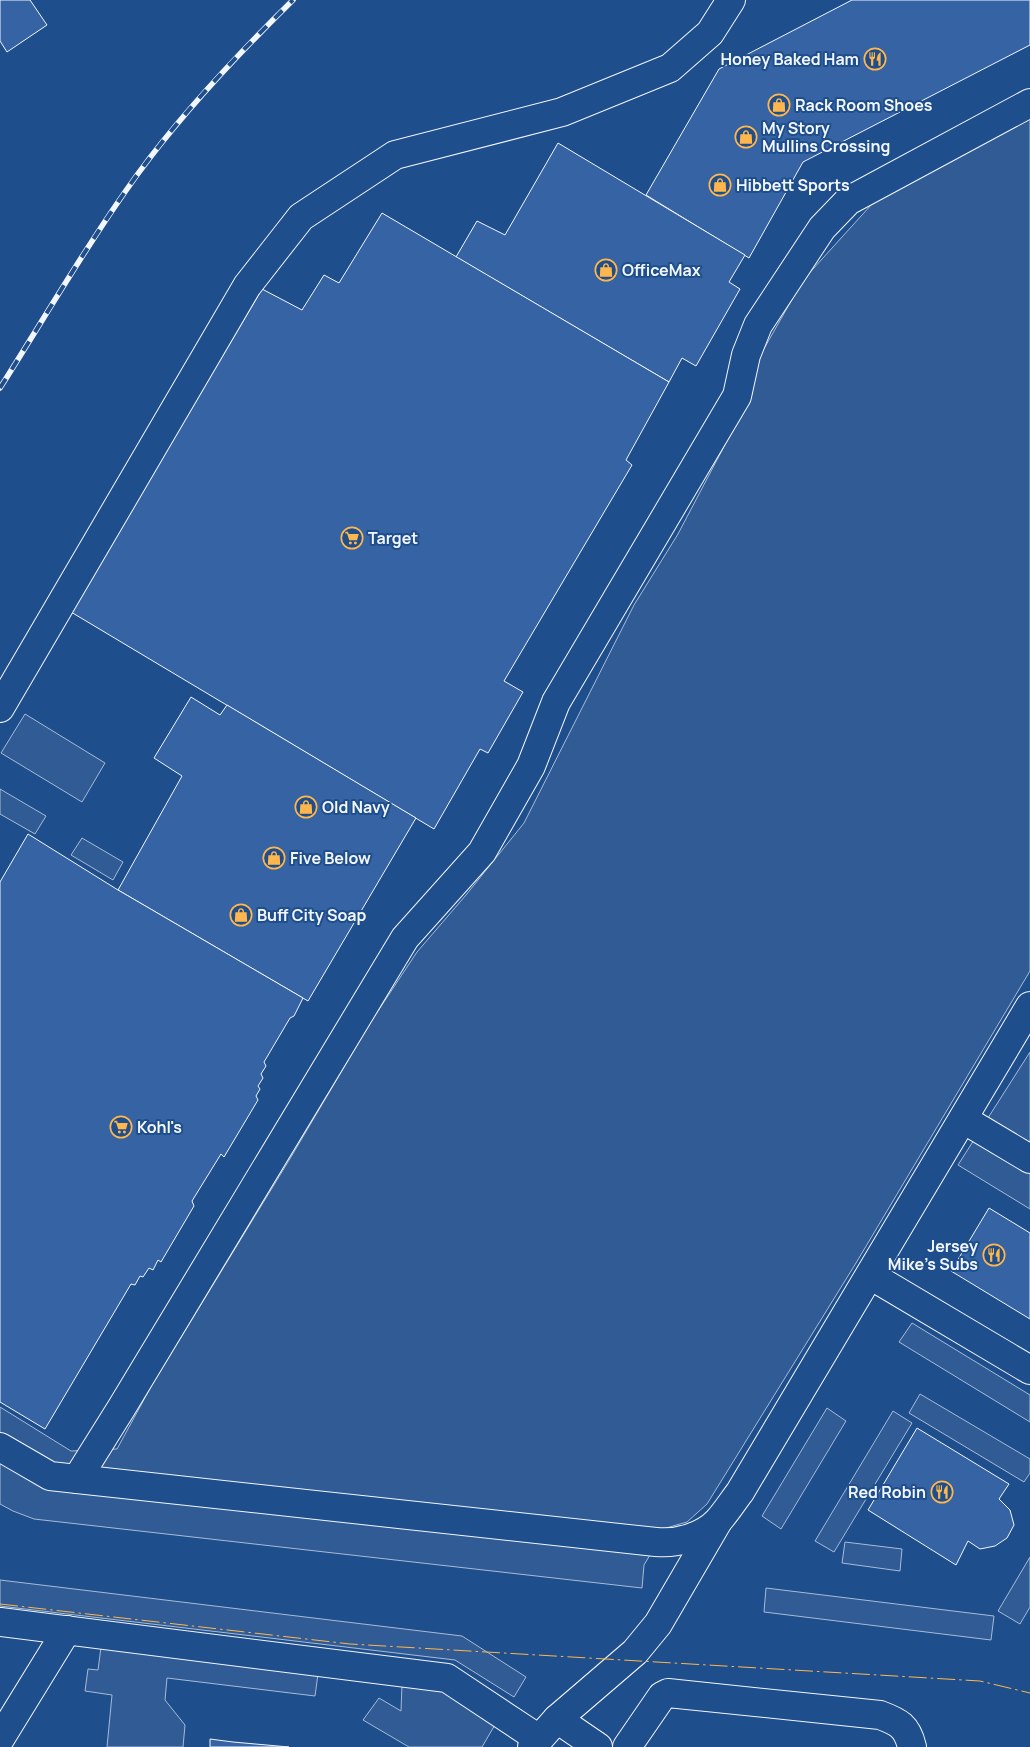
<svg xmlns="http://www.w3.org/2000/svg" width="1030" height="1747" font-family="Manrope,sans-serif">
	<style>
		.built { fill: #305b95; stroke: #a8bbd7 }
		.building { fill: #3563a3; stroke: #f2f6ff }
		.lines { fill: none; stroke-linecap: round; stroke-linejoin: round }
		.minor-casing { stroke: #f2f6ff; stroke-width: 30 }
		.minor { stroke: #1f4e8c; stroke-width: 28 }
		.rail-casing { stroke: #f2f6ff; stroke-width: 5.5 }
		.rail { stroke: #1f4e8c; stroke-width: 4; stroke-dasharray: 11; stroke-linecap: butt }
		.power { stroke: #ffb74d; stroke-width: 1; stroke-dasharray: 18 4 2.5 4; stroke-linecap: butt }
		.labels { text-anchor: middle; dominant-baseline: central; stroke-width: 4; stroke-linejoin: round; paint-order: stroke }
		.poi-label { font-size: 16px; font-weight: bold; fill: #f2f6ff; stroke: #1f4e8c; text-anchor: start }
	</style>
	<rect width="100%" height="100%" fill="#1f4e8c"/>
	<g class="built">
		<polygon points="1030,119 1030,971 856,1263 707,1504 687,1522 666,1528 644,1565 642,1588 34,1519 13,1511 0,1504 0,1407 71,1451 117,1449 153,1383 291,1157 370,1023 417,952 466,895 524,823 634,605 678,534 749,399 761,354 803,280 872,204"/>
		<polygon points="25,714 105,763 82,802 1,753"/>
		<polygon points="0,789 46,816 35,834 0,814"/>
		<polygon points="82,838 123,862 113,880 71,855"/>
		<polygon points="1030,1052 1030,1209 958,1165"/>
		<polygon points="912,1323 1030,1395 1030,1422 899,1342"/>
		<polygon points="920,1394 1030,1459 1030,1473 1024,1482 909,1413"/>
		<polygon points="827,1408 846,1421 781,1529 762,1516"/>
		<polygon points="893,1411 912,1423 834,1552 815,1541"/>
		<polygon points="845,1542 902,1549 900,1571 842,1563"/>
		<polygon points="1030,1557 1030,1607 1020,1624 998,1611"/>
		<polygon points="0,1580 462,1636 526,1677 514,1697 455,1660 0,1606"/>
		<polygon points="766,1588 994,1616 991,1640 764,1612"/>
		<polygon points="101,1647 318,1674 315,1696 167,1678 165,1700 185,1725 183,1747 107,1747 112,1695 85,1691 88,1669 98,1670"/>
		<polygon points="402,1684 449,1689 496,1723 482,1747 409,1747 363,1720 379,1698 401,1711"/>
	</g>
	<g class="building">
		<polygon points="0,0 30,0 47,25 7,52 0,41"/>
		<polygon points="852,0 1030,0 1030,45 803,162 749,258 646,195 719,69"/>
		<polygon points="558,143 745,255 729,282 740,289 696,366 682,358 669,382 456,257 477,221 505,235"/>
		<polygon points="382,213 669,382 626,460 632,465 504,681 523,692 488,753 480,749 434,829 71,612 262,289 302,310 324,275 339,283"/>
		<polygon points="191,697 220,715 227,705 416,818 308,1001 118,890 182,776 154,758"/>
		<polygon points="28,834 118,890 303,998 294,1016 290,1018 264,1062 266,1066 261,1074 263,1078 258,1086 260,1089 256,1096 258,1100 224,1157 221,1154 192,1201 194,1206 161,1262 158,1260 153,1270 149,1268 143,1277 140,1276 135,1285 131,1284 45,1429 0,1402 0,882"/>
		<polygon points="989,1208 1030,1233 1030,1319 951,1271"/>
		<polygon points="917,1428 1009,1484 999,1499 1010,1510 1014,1525 1007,1538 995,1546 980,1549 968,1541 956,1565 868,1510"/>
		<polygon points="210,1739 233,1742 289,1747 210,1747"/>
	</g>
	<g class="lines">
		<g class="minor-casing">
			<g id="minor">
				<polyline points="0,708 247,286 301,217 395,155 562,112 670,68 710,33 731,0"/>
				<polyline points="963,1119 1030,1159"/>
				<polyline points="870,1275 1030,1370"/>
				<path d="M0 1447 50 1476 77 1479 656 1542C677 1544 703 1537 718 1521 726 1512 733 1501 740 1492L1030 1006"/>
				<polyline points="77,1479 122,1407 405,938 482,852 531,766 556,702 737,396 746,355 758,325 822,228 848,201 1030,103"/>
				<polyline points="0,1622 447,1678 539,1739"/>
				<polyline points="557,1719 598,1747"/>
				<polyline points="0,1739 67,1630"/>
				<polyline points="532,1747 557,1719 635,1652 658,1624 717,1523"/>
				<path d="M627 1747 662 1696 668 1693 880 1715C899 1722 907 1726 912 1747"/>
			</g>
		</g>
		<use href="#minor" class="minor"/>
		<g class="rail-casing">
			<path id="rail" d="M0 388C45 317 88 243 137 175 183 112 237 55 293 0"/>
		</g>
		<use href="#rail" class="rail"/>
		<polyline class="power" points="0,1604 350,1644 980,1681 1030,1693"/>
	</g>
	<defs>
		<g id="restaurant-ring" transform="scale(1.125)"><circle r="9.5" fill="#1f4e8c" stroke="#ffb74d" stroke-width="1.5"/><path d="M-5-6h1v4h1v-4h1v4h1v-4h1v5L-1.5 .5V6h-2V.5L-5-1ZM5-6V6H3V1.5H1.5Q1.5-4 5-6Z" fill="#ffb74d"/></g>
		<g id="shop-ring" transform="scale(1.125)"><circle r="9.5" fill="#1f4e8c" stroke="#ffb74d" stroke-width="1.5"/><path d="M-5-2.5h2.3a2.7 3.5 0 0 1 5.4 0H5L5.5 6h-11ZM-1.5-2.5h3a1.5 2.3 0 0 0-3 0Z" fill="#ffb74d"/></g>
		<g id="supermarket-ring" transform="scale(1.125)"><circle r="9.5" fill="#1f4e8c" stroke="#ffb74d" stroke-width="1.5"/><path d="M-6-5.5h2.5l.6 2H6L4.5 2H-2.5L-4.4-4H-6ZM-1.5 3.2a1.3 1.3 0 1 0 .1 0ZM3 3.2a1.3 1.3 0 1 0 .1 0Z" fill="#ffb74d"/></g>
	</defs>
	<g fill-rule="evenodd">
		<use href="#restaurant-ring" x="875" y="59"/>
		<use href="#shop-ring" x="779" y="105"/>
		<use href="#shop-ring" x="746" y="137"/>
		<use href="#shop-ring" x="720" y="185"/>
		<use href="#shop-ring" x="606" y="270"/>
		<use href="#supermarket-ring" x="352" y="538"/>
		<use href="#shop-ring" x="306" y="807"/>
		<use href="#shop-ring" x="274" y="858"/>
		<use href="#shop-ring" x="241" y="915"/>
		<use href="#supermarket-ring" x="121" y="1127"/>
		<use href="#restaurant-ring" x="994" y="1255"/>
		<use href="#restaurant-ring" x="942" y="1492"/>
	</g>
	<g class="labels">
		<g class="poi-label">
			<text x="859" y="59" text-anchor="end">Honey Baked Ham</text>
			<text x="795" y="105">Rack Room Shoes</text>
			<text x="762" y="128">My Story<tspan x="762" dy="18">Mullins Crossing</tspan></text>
			<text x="736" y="185">Hibbett Sports</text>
			<text x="622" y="270">OfficeMax</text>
			<text x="368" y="538">Target</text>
			<text x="322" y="807">Old Navy</text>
			<text x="290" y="858">Five Below</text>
			<text x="257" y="915">Buff City Soap</text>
			<text x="137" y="1127">Kohl's</text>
			<text x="978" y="1246" text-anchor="end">Jersey<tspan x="978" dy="18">Mike's Subs</tspan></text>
			<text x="926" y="1492" text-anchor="end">Red Robin</text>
		</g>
	</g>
</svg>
